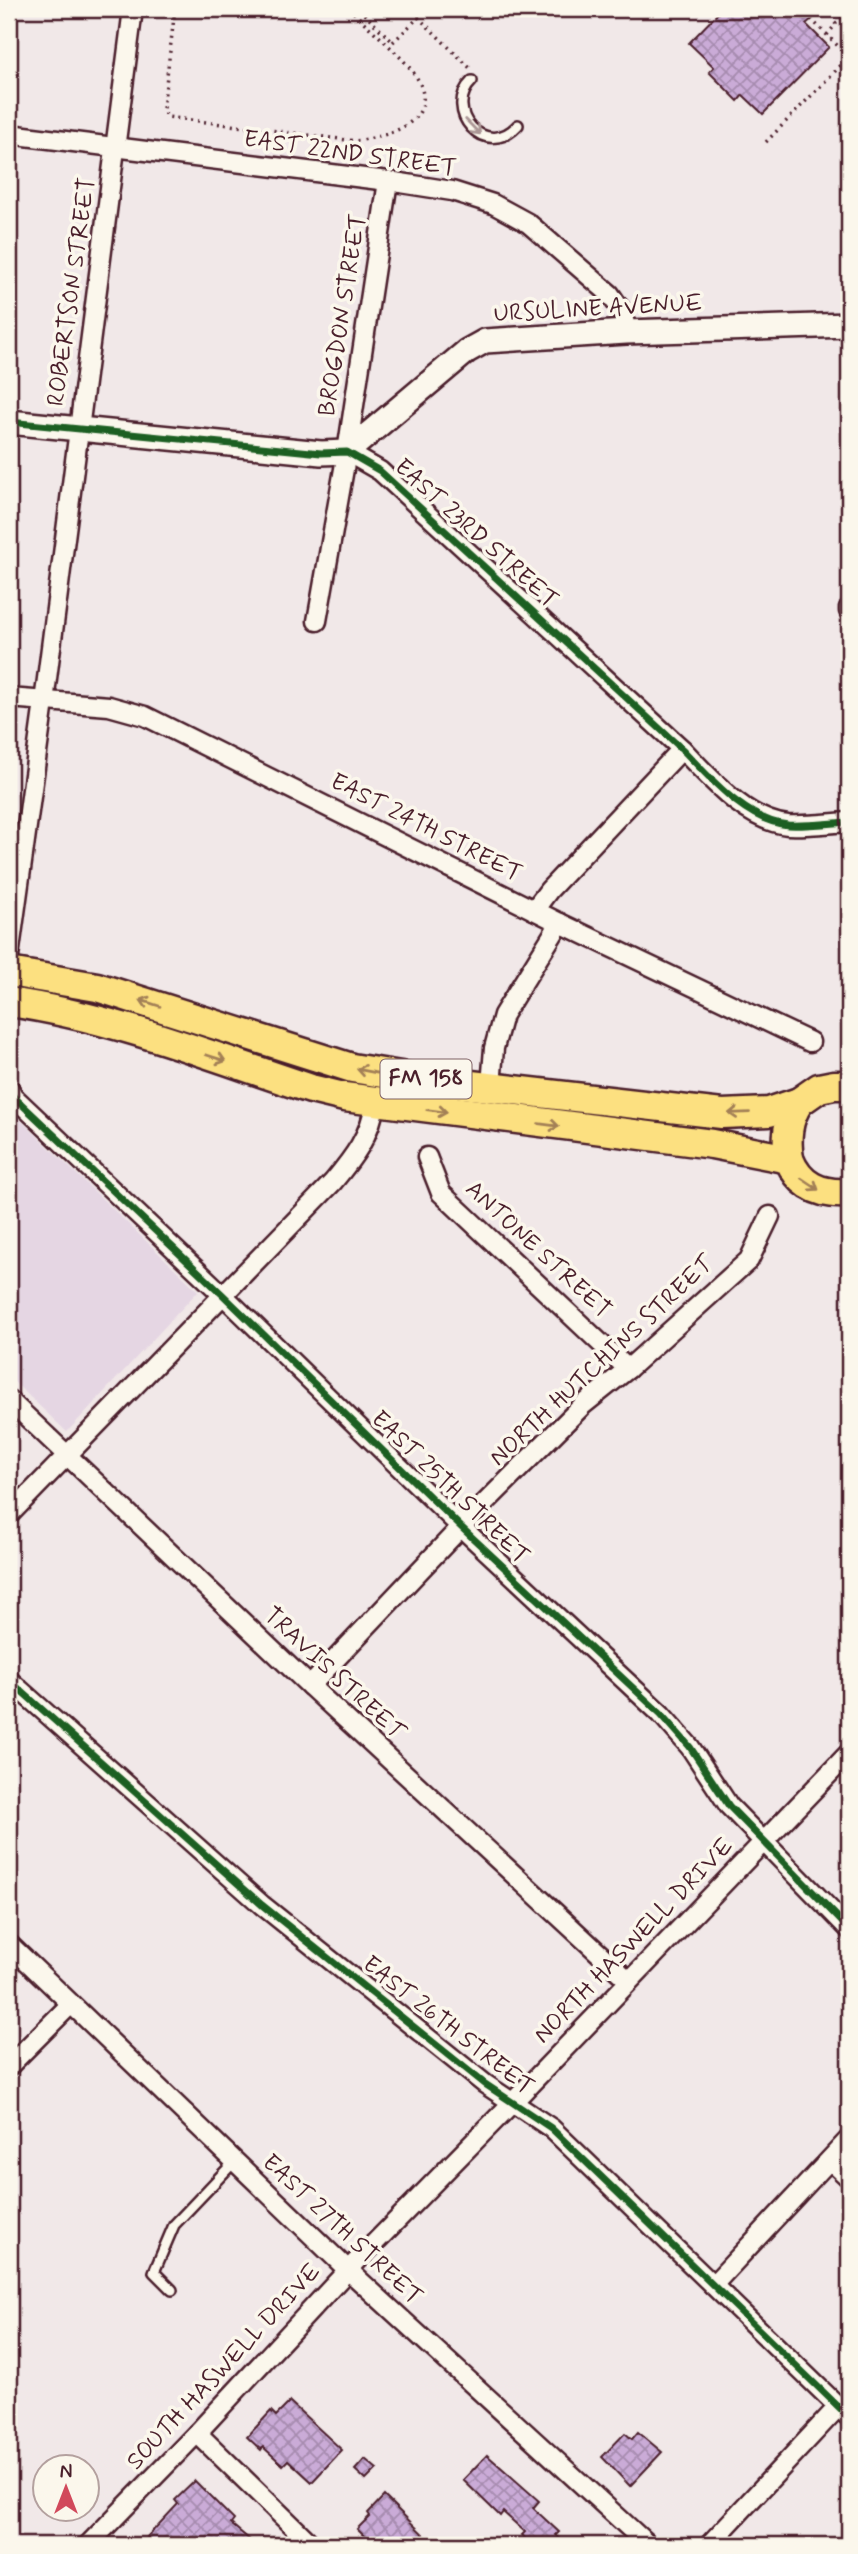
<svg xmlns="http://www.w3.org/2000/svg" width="858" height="2554" font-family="Mynerve,sans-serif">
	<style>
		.built { fill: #e5d6e3 }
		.building { fill: url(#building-cross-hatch); stroke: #4a1f2b; stroke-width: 2 }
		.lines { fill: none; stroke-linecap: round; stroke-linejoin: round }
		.service-casing { stroke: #4a1f2b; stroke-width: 14 }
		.minor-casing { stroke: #4a1f2b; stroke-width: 23 }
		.tertiary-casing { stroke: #4a1f2b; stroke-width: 28 }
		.primary-casing { stroke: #4a1f2b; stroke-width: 33 }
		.path { stroke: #4a1f2b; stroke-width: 3.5; stroke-dasharray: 2 5; stroke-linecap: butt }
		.service { stroke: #fbf7ec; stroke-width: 9 }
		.minor { stroke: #fbf7ec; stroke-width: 18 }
		.tertiary { stroke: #fbf7ec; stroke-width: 23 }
		.primary { stroke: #fce080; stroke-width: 28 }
		.cycleway-casing { stroke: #fbf7ec; stroke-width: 11 }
		.cycleway { stroke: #1b5e20; stroke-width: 7 }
		.oneway { stroke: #ab9695 }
		.oneway2 { stroke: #a38056 }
		.labels { text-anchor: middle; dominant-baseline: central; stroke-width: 7; stroke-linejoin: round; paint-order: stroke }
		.shield { fill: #fbf7ec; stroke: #7f6065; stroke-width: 2 }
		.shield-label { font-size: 23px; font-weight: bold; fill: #4a1f2b }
		.street-label { font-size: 24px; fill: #4a1f2b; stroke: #fbf7ec }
	</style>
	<defs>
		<pattern id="building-cross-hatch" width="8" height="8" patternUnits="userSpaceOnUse" patternTransform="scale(1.75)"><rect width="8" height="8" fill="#caabd7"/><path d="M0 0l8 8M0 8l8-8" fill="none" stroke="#a68baf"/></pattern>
	</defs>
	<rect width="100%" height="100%" fill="#f1e8e8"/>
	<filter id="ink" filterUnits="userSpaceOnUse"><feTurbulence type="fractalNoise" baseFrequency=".0143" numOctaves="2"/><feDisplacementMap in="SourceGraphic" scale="14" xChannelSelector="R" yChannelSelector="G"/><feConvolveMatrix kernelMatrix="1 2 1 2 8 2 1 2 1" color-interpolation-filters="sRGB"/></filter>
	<g filter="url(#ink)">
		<polygon class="built" points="9,1109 198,1291 67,1432 9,1377"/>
		<g class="building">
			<polygon points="722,9 803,9 813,18 806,24 829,47 763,114 743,95 738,101 709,72 714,67 689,43"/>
			<polygon points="290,2402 342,2450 312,2482 288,2460 283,2465 263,2447 261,2450 247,2437 271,2411 276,2416"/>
			<polygon points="638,2432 662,2452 630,2486 602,2457 625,2433 632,2439"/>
			<polygon points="487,2455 539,2501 533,2508 559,2532 556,2535 567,2545 532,2545 522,2535 525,2532 503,2512 500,2516 463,2480"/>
			<polygon points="365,2459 377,2469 366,2480 355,2470"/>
			<polygon points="195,2481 234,2520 231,2524 256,2545 155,2545 147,2537 178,2504 175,2500"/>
			<polygon points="384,2496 434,2545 373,2545 357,2529 370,2516 368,2513"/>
		</g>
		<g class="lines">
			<g class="service-casing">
				<g id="service">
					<polyline points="841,9 849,17"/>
					<path d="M472 81C442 110 485 161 518 125"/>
					<polyline points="172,2290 154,2272 174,2225 234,2162"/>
				</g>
			</g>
			<g class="minor-casing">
				<g id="minor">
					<polyline points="9,134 388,181 452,191 493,204 528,223 610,294 623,313 626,332"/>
					<path d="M347 452 380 471 682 749C710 778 746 821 788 825 808 826 829 823 849 822"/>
					<polyline points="849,608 849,611"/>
					<polyline points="317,621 347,452 388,181"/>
					<polyline points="9,698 109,706 145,716 560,923 810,1042"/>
					<polyline points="534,910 549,890 682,749"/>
					<polyline points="9,957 44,702 133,9"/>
					<polyline points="491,1086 494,1048 503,1015 560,923"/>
					<polyline points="9,1088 13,1096 223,1295 461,1527 661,1714 690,1747 729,1806 849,1929"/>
					<polyline points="427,1157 441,1193 628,1369"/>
					<polyline points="9,1400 310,1686 629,1981"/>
					<path d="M9 1515 333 1182C353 1158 371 1135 375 1103"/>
					<polyline points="9,1680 262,1905 485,2084 551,2128 849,2417"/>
					<polyline points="310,1686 461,1527 583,1405 628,1369 749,1260 770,1216"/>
					<polyline points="9,1944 348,2270 648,2545"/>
					<polyline points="9,2066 70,2005"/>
					<polyline points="830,2160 849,2178"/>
					<polyline points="713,2285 849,2139"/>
					<polyline points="197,2433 312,2545"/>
					<polyline points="88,2545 197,2433 348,2270 513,2102 849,1753"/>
					<polyline points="709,2545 838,2407"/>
				</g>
			</g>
			<g class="tertiary-casing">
				<polyline id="tertiary" points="9,422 321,453 347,452 467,351 485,341 626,332 849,325"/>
			</g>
			<g class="primary-casing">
				<g id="primary">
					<polyline points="9,972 97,987 352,1068 419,1079 722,1114 769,1112 799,1102 819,1088 834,1085 849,1085"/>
					<path d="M9 1002C113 1017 211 1056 311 1089L344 1097 712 1144 789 1159C800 1186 820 1195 849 1193"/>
					<path d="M789 1159C786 1138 787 1120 799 1102"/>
				</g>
			</g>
			<g class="path">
				<path d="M175 9 163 109 167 117 355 141C386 137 442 122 417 78 406 59 367 26 350 9"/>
				<polyline points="359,9 393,42"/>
				<polyline points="820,9 829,17"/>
				<polyline points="418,17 471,69"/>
				<polyline points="811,19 849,57"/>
				<polyline points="827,35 836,24 834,22"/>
				<polyline points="393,42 419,17"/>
				<polyline points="766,142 849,57"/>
			</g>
			<use href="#service" class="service"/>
			<use href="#minor" class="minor"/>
			<use href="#tertiary" class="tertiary"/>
			<use href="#primary" class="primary"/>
			<g class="cycleway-casing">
				<g id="cycleway">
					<path d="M9 422 321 453 347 452 380 471 682 749C710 778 746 821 788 825 808 826 829 823 849 822"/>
					<polyline points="9,1088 13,1096 223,1295 461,1527 661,1714 690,1747 729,1806 849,1929"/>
					<polyline points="9,1680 262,1905 485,2084 551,2128 849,2417"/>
				</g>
			</g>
			<use href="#cycleway" class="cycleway"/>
		</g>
		<defs><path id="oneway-shaft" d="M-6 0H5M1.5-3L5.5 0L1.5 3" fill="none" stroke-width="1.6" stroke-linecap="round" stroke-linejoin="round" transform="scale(1.75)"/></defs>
		<use class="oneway" href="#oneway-shaft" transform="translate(473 127) rotate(46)"/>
		<g class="oneway2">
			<use href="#oneway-shaft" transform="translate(150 1003) rotate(-162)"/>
			<use href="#oneway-shaft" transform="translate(216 1058) rotate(18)"/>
			<use href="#oneway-shaft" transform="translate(367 1071) rotate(-169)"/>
			<use href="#oneway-shaft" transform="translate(437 1111) rotate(7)"/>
			<use href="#oneway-shaft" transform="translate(739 1113) rotate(178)"/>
			<use href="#oneway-shaft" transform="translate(549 1125) rotate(7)"/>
			<use href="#oneway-shaft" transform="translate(810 1184) rotate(34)"/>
		</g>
	</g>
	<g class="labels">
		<rect class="shield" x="380.5" y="1059.5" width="91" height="39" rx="5"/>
		<g class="shield-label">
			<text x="426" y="1079">FM 158</text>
		</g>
		<g class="street-label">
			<text transform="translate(350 154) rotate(8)">EAST 22ND STREET</text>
			<text transform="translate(72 292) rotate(-82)">ROBERTSON STREET</text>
			<text transform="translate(598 309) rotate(-3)">URSULINE AVENUE</text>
			<text transform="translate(343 315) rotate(-81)">BROGDON STREET</text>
			<text transform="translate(476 534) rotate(42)">EAST 23RD STREET</text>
			<text transform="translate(426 828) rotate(27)">EAST 24TH STREET</text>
			<text transform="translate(538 1250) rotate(43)">ANTONE STREET</text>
			<text transform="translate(602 1361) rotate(-43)">NORTH HUTCHINS STREET</text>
			<text transform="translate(450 1488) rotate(44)">EAST 25TH STREET</text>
			<text transform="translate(334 1674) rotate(43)">TRAVIS STREET</text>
			<text transform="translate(634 1941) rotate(-46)">NORTH HASWELL DRIVE</text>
			<text transform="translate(448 2026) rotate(38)">EAST 26TH STREET</text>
			<text transform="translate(342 2230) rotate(43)">EAST 27TH STREET</text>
			<text transform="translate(224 2367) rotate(-47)">SOUTH HASWELL DRIVE</text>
		</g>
	</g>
	<rect width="858" height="2554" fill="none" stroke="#fbf7ec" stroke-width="35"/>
	<rect x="18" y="18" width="823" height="2519" fill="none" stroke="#4a1f2b" stroke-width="2.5" filter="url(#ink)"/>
	<g transform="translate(66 2488)"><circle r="33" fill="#fbf7ec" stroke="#b4a19f" stroke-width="2"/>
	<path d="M0-5L12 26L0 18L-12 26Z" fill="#d1495b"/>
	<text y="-10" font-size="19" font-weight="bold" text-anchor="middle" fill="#4a1f2b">N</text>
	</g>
</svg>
